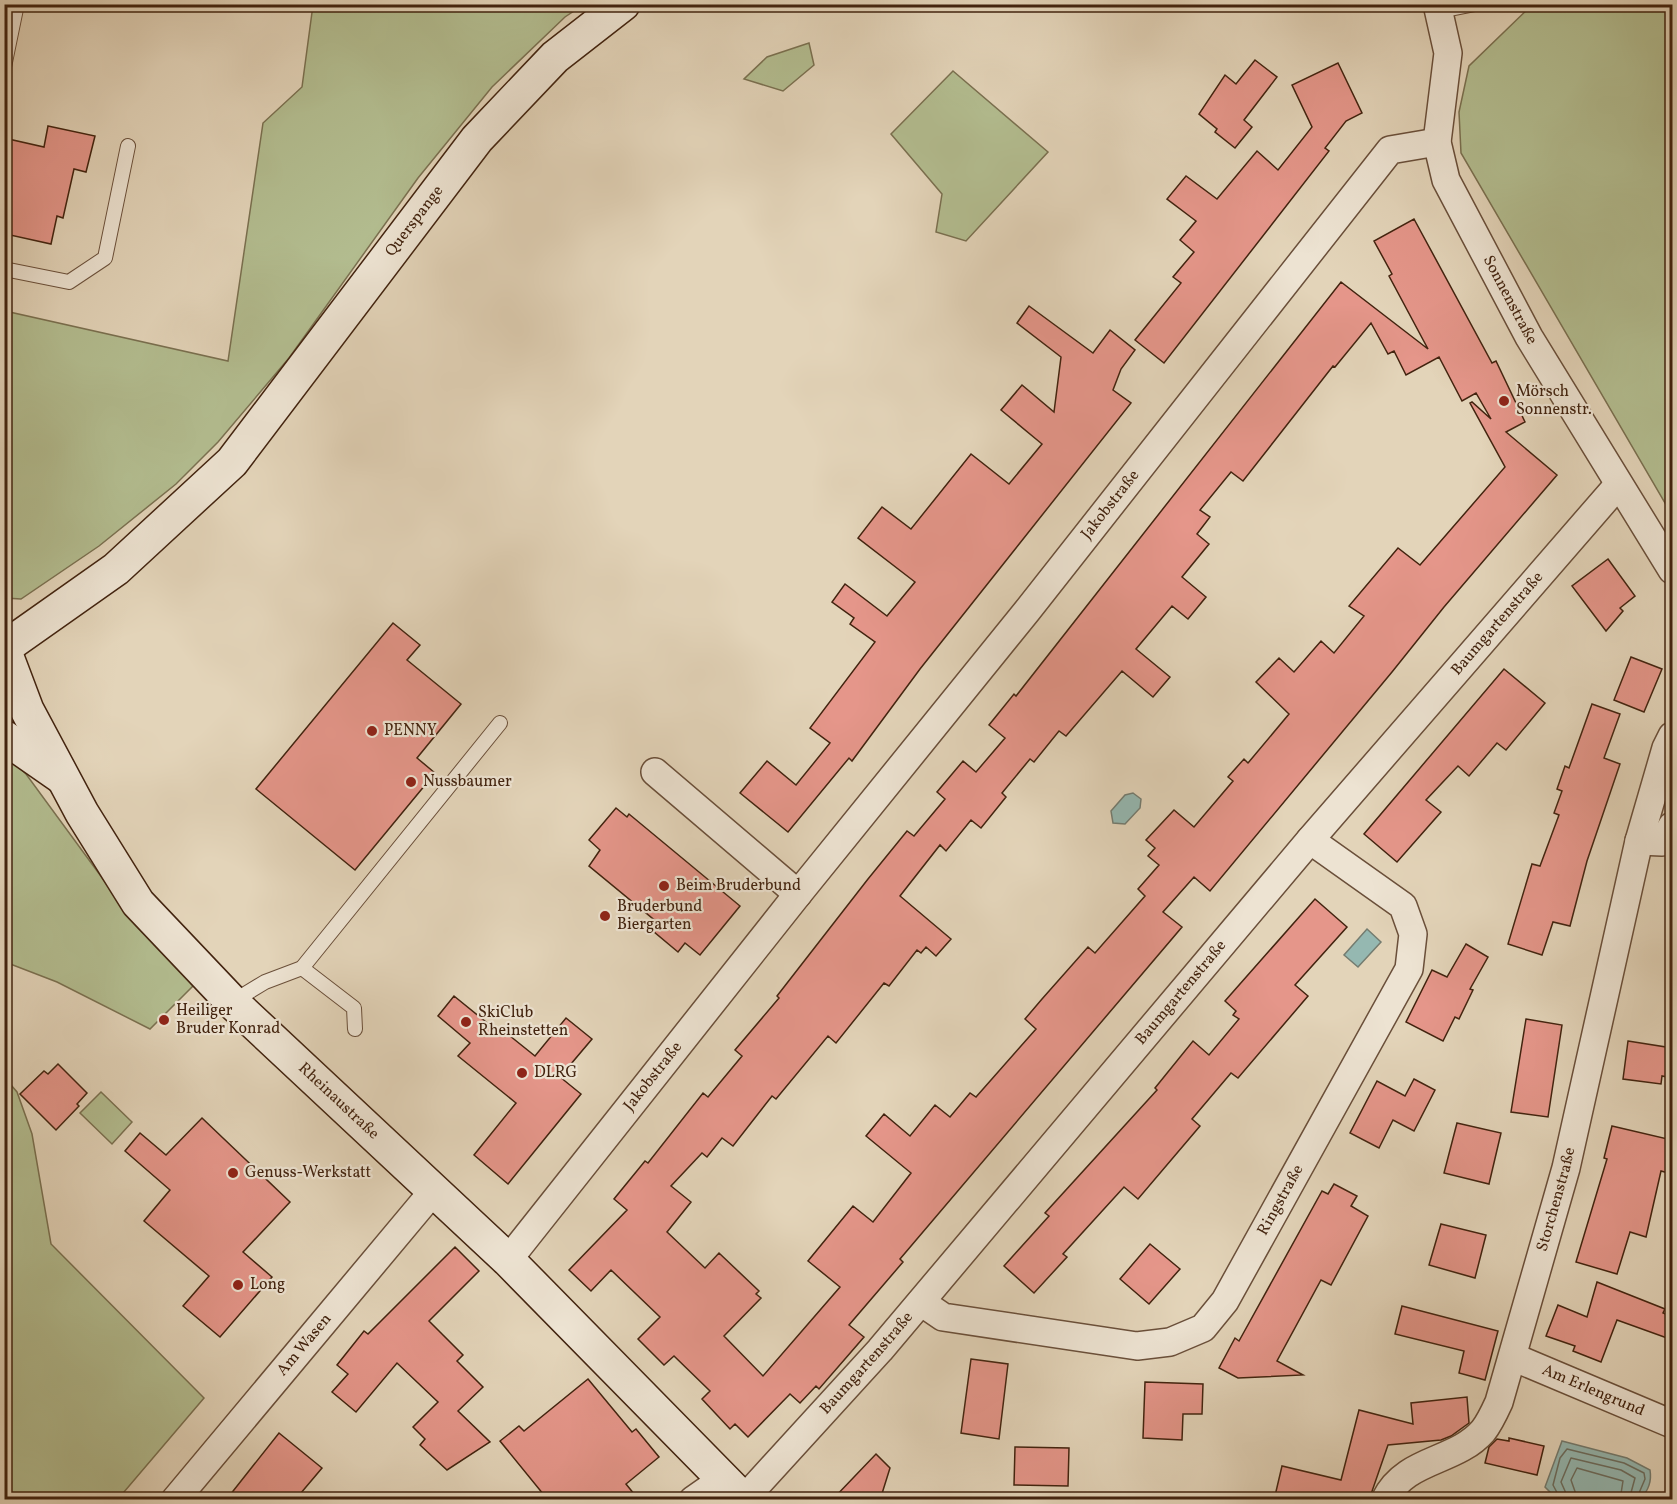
<svg xmlns="http://www.w3.org/2000/svg" width="1677" height="1504" font-family="Vollkorn,serif">
	<style>
		.green { fill: #b3bd90; stroke: #7a7050; stroke-width: 1.5 }
		.water { fill: #95b8b1; stroke: #747c70; stroke-width: 1.5 }
		.lines { fill: none; stroke-linecap: round; stroke-linejoin: round }
		.shore { stroke: #6c6e60; stroke-width: 1.5 }
		.building { fill: #e5968a; stroke: #42230f; stroke-width: 1.5; fill-rule: evenodd }
		.lane-casing { stroke: #6a4f3a; stroke-width: 16 }
		.street-casing { stroke: #6a4f3a; stroke-width: 30 }
		.secondary-casing { stroke: #42230f; stroke-width: 36 }
		.lane { stroke: #ede3d2; stroke-width: 14 }
		.street { stroke: #ede3d2; stroke-width: 27 }
		.secondary { stroke: #ede3d2; stroke-width: 33 }
		.poi-dot { fill: #8f2418; stroke: #ede3d2; stroke-width: 2 }
		.labels { text-anchor: middle; dominant-baseline: central; stroke-width: 4.5; stroke-linejoin: round; paint-order: stroke }
		.street-label { font-size: 16px; fill: #42230f; stroke: #ede3d2 }
		.poi-label { font-size: 16px; fill: #42230f; stroke: #ede3d2; text-anchor: start }
	</style>
	<rect width="100%" height="100%" fill="#e3d4b9"/>
	<filter id="stains"><feTurbulence type="fractalNoise" baseFrequency=".00333" numOctaves="4"/><feColorMatrix values="0 0 0 0 .2 0 0 0 0 .09 0 0 0 0 .02 0 0 0 .5 -.17"/></filter>
	<radialGradient id="worn" r=".72"><stop offset=".6" stop-color="#630" stop-opacity="0"/><stop offset="1" stop-color="#630" stop-opacity=".3"/></radialGradient>
	<g class="green">
		<polygon points="313,5 583,5 565,17 492,87 418,178 289,358 218,442 176,484 99,546 21,599 5,598 5,311 228,361 263,123 302,87"/>
		<polygon points="1532,5 1672,5 1672,515 1461,153 1459,112 1469,66"/>
		<polygon points="809,43 814,65 783,91 744,79 767,57"/>
		<polygon points="953,71 1048,152 966,241 936,232 942,194 891,134"/>
		<polygon points="4,753 26,774 122,905 195,984 150,1029 57,982 5,962"/>
		<polygon points="5,1078 17,1092 32,1134 51,1244 204,1398 118,1499 5,1499"/>
		<polygon points="101,1092 132,1122 112,1144 80,1113"/>
	</g>
	<g class="water">
		<polygon points="1133,793 1141,799 1140,808 1125,824 1113,823 1111,811 1125,795"/>
		<polygon points="1367,929 1381,942 1358,967 1344,955"/>
		<path d="M1562 1441 1627 1458 1650 1470C1652 1482 1648 1490 1641 1499H1557L1545 1487Z"/>
	</g>
	<g class="lines">
		<g class="shore">
			<polyline points="1561,1500 1553,1485 1560,1458 1567,1449 1624,1463 1644,1473 1645,1479 1636,1500"/>
			<polyline points="1569,1500 1561,1482 1571,1458 1621,1470 1635,1478 1629,1500"/>
			<polyline points="1578,1500 1571,1480 1577,1468 1623,1481 1620,1500"/>
		</g>
	</g>
	<g class="building">
		<polygon points="1255,60 1277,77 1244,120 1252,127 1235,148 1215,132 1217,129 1199,114 1225,75 1236,84"/>
		<polygon points="1338,63 1362,113 1346,121 1325,148 1329,151 1164,363 1135,340 1181,283 1173,277 1194,252 1180,240 1196,221 1167,199 1186,176 1217,199 1257,151 1278,170 1312,127 1292,85"/>
		<polygon points="48,126 95,136 86,172 74,169 63,218 57,216 51,244 10,235 11,230 4,228 4,138 44,147"/>
		<path d="M1414 219 1492 363 1496 361 1525 422 1506 432 1557 475 1444 607 1392 672 1210 891 1194 877 1163 912 1182 927 900 1259 903 1262 849 1325 864 1337 819 1389 816 1386 800 1403 790 1394 748 1437 735 1424 730 1429 702 1399 710 1391 674 1356 664 1365 638 1339 660 1317 611 1270 591 1291 569 1270 627 1210 614 1199 645 1161 648 1163 703 1093 708 1097 742 1056 735 1050 779 998 777 996 868 879 907 831 914 836 945 799 937 792 963 761 976 772 1005 738 989 725 1014 694 1016 696 1341 282 1428 349 1389 276 1392 274 1374 241ZM1371 323 1388 354 1394 351 1406 375 1439 357 1462 401 1476 393 1491 419 1472 402 1470 403 1505 467 1420 565 1398 548 1349 606 1364 616 1334 653 1321 641 1294 672 1279 658 1256 682 1289 714 1248 763 1244 759 1228 777 1233 781 1194 827 1174 810 1146 840 1155 848 1148 856 1159 865 1138 889 1145 896 1095 953 1088 947 1042 999 1025 1019 1036 1029 976 1097 970 1093 950 1117 935 1105 910 1136 884 1114 866 1136 911 1173 873 1222 853 1206 808 1261 840 1287 763 1376 724 1336 761 1298 756 1294 759 1291 719 1253 705 1268 667 1232 691 1202 671 1186 702 1153 707 1157 722 1138 733 1146 772 1096 776 1099 828 1036 836 1043 884 983 889 986 917 950 921 953 926 947 936 956 951 939 900 896 940 845 946 851 971 820 981 828 1006 797 1002 793 1030 759 1034 762 1059 731 1066 736 1122 671 1153 697 1170 677 1136 649 1172 606 1188 619 1206 597 1182 577 1209 544 1197 534 1210 517 1200 510 1231 472 1243 481 1333 366 1335 367Z"/>
		<polygon points="1029,306 1093,353 1110,330 1135,350 1121,369 1113,390 1131,403 920,669 852,761 849,758 788,832 740,793 767,761 796,785 830,743 810,728 875,642 850,624 854,618 832,602 845,584 887,616 915,582 858,538 882,507 911,529 971,454 1009,484 1042,444 1001,410 1022,385 1054,412 1061,357 1017,323"/>
		<polygon points="1608,559 1635,596 1620,608 1623,611 1606,631 1572,586"/>
		<polygon points="393,623 420,645 407,660 461,704 417,758 435,773 355,870 256,789"/>
		<polygon points="1631,657 1662,669 1644,712 1614,700"/>
		<polygon points="1504,669 1545,703 1506,750 1497,743 1469,776 1458,766 1426,800 1441,812 1397,862 1364,834"/>
		<polygon points="1592,704 1620,714 1604,758 1620,764 1587,861 1570,926 1553,922 1542,955 1508,944 1532,864 1540,866 1559,815 1554,813 1562,791 1557,789 1565,766 1569,768"/>
		<polygon points="616,808 627,817 629,814 740,906 700,955 685,943 678,952 653,931 658,923 589,866 600,850 589,840"/>
		<polygon points="1315,899 1347,927 1295,985 1308,996 1238,1078 1231,1073 1192,1119 1200,1126 1138,1199 1124,1187 1063,1254 1067,1257 1034,1293 1004,1266 1049,1216 1045,1213 1157,1090 1155,1088 1193,1041 1209,1055 1239,1019 1233,1015 1236,1011 1225,1001"/>
		<polygon points="1466,944 1488,957 1470,989 1473,990 1459,1019 1455,1017 1443,1041 1406,1022 1432,970 1447,977"/>
		<polygon points="454,996 502,1035 505,1032 535,1056 566,1018 592,1039 560,1077 581,1094 508,1184 474,1155 516,1103 458,1056 470,1043 438,1016"/>
		<polygon points="1526,1019 1562,1025 1548,1117 1511,1112"/>
		<polygon points="1628,1041 1672,1048 1672,1078 1662,1076 1661,1084 1623,1079"/>
		<polygon points="58,1064 87,1093 77,1104 79,1106 56,1130 20,1094 44,1071 48,1074"/>
		<polygon points="1414,1079 1435,1090 1414,1131 1393,1120 1379,1148 1350,1133 1377,1081 1405,1096"/>
		<polygon points="202,1118 290,1202 243,1252 272,1277 220,1337 183,1306 209,1276 144,1221 170,1190 125,1151 140,1133 166,1155"/>
		<polygon points="1457,1123 1501,1133 1489,1184 1444,1173"/>
		<polygon points="1612,1126 1672,1140 1672,1174 1661,1171 1646,1237 1630,1232 1617,1274 1576,1262 1607,1159 1604,1158"/>
		<polygon points="1334,1184 1357,1196 1351,1206 1368,1216 1331,1285 1321,1280 1277,1361 1303,1375 1238,1378 1219,1368 1235,1338 1239,1341 1322,1191 1328,1194"/>
		<polygon points="1441,1224 1486,1235 1475,1278 1429,1265"/>
		<polygon points="1150,1244 1180,1269 1149,1304 1120,1279"/>
		<polygon points="455,1247 479,1271 429,1321 463,1355 457,1361 483,1387 458,1411 490,1442 447,1470 420,1445 425,1439 413,1427 438,1402 397,1363 356,1412 332,1392 348,1374 337,1365 364,1331 368,1334"/>
		<polygon points="1597,1282 1665,1309 1663,1313 1672,1317 1667,1338 1617,1320 1601,1362 1573,1351 1575,1346 1546,1336 1558,1305 1587,1317"/>
		<polygon points="1402,1306 1498,1331 1485,1380 1459,1373 1464,1351 1395,1334"/>
		<polygon points="971,1359 1008,1364 999,1439 961,1433"/>
		<polygon points="588,1379 632,1432 636,1429 659,1457 626,1484 639,1500 548,1500 500,1441 519,1426 524,1431"/>
		<polygon points="1145,1382 1203,1384 1202,1414 1183,1414 1182,1440 1143,1438"/>
		<polygon points="1467,1397 1469,1423 1451,1436 1441,1440 1388,1445 1369,1500 1274,1500 1282,1466 1341,1480 1359,1410 1413,1424 1411,1403"/>
		<polygon points="279,1433 322,1468 295,1500 226,1500"/>
		<polygon points="1509,1438 1544,1446 1537,1475 1485,1463 1489,1447 1497,1439 1509,1441"/>
		<polygon points="1015,1447 1069,1448 1068,1486 1014,1485"/>
		<polygon points="876,1454 890,1468 880,1500 832,1500"/>
	</g>
	<g class="lines">
		<g class="lane-casing">
			<g id="lane">
				<polyline points="1440,11 1475,4"/>
				<polyline points="4,67 17,4"/>
				<polyline points="4,269 69,282 105,258 128,146"/>
				<polyline points="302,968 354,1008 355,1029"/>
				<polyline points="232,1002 265,982 302,968 500,723"/>
			</g>
		</g>
		<g class="street-casing">
			<g id="street">
				<path id="s1" d="M1437 4 1448 53 1437 142 1446 180 1529 337 1672 570"/>
				<polyline points="655,772 798,894"/>
				<polyline points="1639,841 1662,842 1672,826"/>
				<path id="s2" d="M508 1260 798 894 1027 611 1390 150 1437 142"/>
				<path id="s3" d="M921 1302 943 1317 1137 1346 1170 1342 1203 1328 1225 1301 1409 969 1413 934 1403 906 1310 840"/>
				<path id="s4" d="M1513 1357 1672 1424"/>
				<path id="s5" d="M744 1499 880 1350 1310 840 1618 485"/>
				<path id="s6" d="M175 1500 435 1189"/>
				<polyline points="693,1500 723,1479"/>
				<path id="s7" d="M1385 1500C1405 1458 1455 1463 1483 1431 1490 1422 1494 1413 1499 1402L1566 1168 1639 841 1666 748 1672 736"/>
			</g>
		</g>
		<g class="secondary-casing">
			<g id="secondary">
				<path id="s8" d="M4 648 116 569 232 462 477 139 555 57 623 4"/>
				<path id="s9" d="M4 649 27 710 82 813 138 903 232 1002 508 1260 744 1500"/>
				<polyline points="4,737 60,776"/>
			</g>
		</g>
		<use href="#lane" class="lane"/>
		<use href="#street" class="street"/>
		<use href="#secondary" class="secondary"/>
	</g>
	<g class="poi-dot">
		<circle cx="1504" cy="401" r="6"/>
		<circle cx="372" cy="731" r="6"/>
		<circle cx="411" cy="782" r="6"/>
		<circle cx="664" cy="886" r="6"/>
		<circle cx="605" cy="916" r="6"/>
		<circle cx="164" cy="1020" r="6"/>
		<circle cx="466" cy="1022" r="6"/>
		<circle cx="522" cy="1073" r="6"/>
		<circle cx="233" cy="1173" r="6"/>
		<circle cx="238" cy="1285" r="6"/>
	</g>
	<g class="labels">
		<g class="street-label">
			<text stroke="none"><textPath href="#s8" startOffset="597">Querspange</textPath></text>
			<text stroke="none"><textPath href="#s1" startOffset="315">Sonnenstraße</textPath></text>
			<text stroke="none"><textPath href="#s2" startOffset="966">Jakobstraße</textPath></text>
			<text stroke="none"><textPath href="#s5" startOffset="1155">Baumgartenstraße</textPath></text>
			<text stroke="none"><textPath href="#s5" startOffset="669">Baumgartenstraße</textPath></text>
			<text stroke="none"><textPath href="#s2" startOffset="234">Jakobstraße</textPath></text>
			<text stroke="none"><textPath href="#s9" startOffset="570">Rheinaustraße</textPath></text>
			<text stroke="none"><textPath href="#s3" startOffset="442">Ringstraße</textPath></text>
			<text stroke="none"><textPath href="#s7" startOffset="366">Storchenstraße</textPath></text>
			<text stroke="none"><textPath href="#s6" startOffset="202">Am Wasen</textPath></text>
			<text stroke="none"><textPath href="#s5" startOffset="183">Baumgartenstraße</textPath></text>
			<text stroke="none"><textPath href="#s4" startOffset="87">Am Erlengrund</textPath></text>
		</g>
		<g class="poi-label">
			<text x="1516" y="392">Mörsch<tspan x="1516" dy="18">Sonnenstr.</tspan></text>
			<text x="384" y="731">PENNY</text>
			<text x="423" y="782">Nussbaumer</text>
			<text x="676" y="886">Beim Bruderbund</text>
			<text x="617" y="907">Bruderbund<tspan x="617" dy="18">Biergarten</tspan></text>
			<text x="176" y="1011">Heiliger<tspan x="176" dy="18">Bruder Konrad</tspan></text>
			<text x="478" y="1013">SkiClub<tspan x="478" dy="18">Rheinstetten</tspan></text>
			<text x="534" y="1073">DLRG</text>
			<text x="245" y="1173">Genuss-Werkstatt</text>
			<text x="250" y="1285">Long</text>
		</g>
	</g>
	<rect width="1677" height="1504" fill="none" stroke="#e3d4b9" stroke-width="24"/>
	<rect x="6" y="6" width="1665" height="1492" fill="none" stroke="#42230f" stroke-width="3"/>
	<rect x="12" y="12" width="1653" height="1480" fill="none" stroke="#42230f" stroke-width="1.5"/>
	<rect width="100%" height="100%" filter="url(#stains)"/>
	<rect width="100%" height="100%" fill="url(#worn)"/>
</svg>
